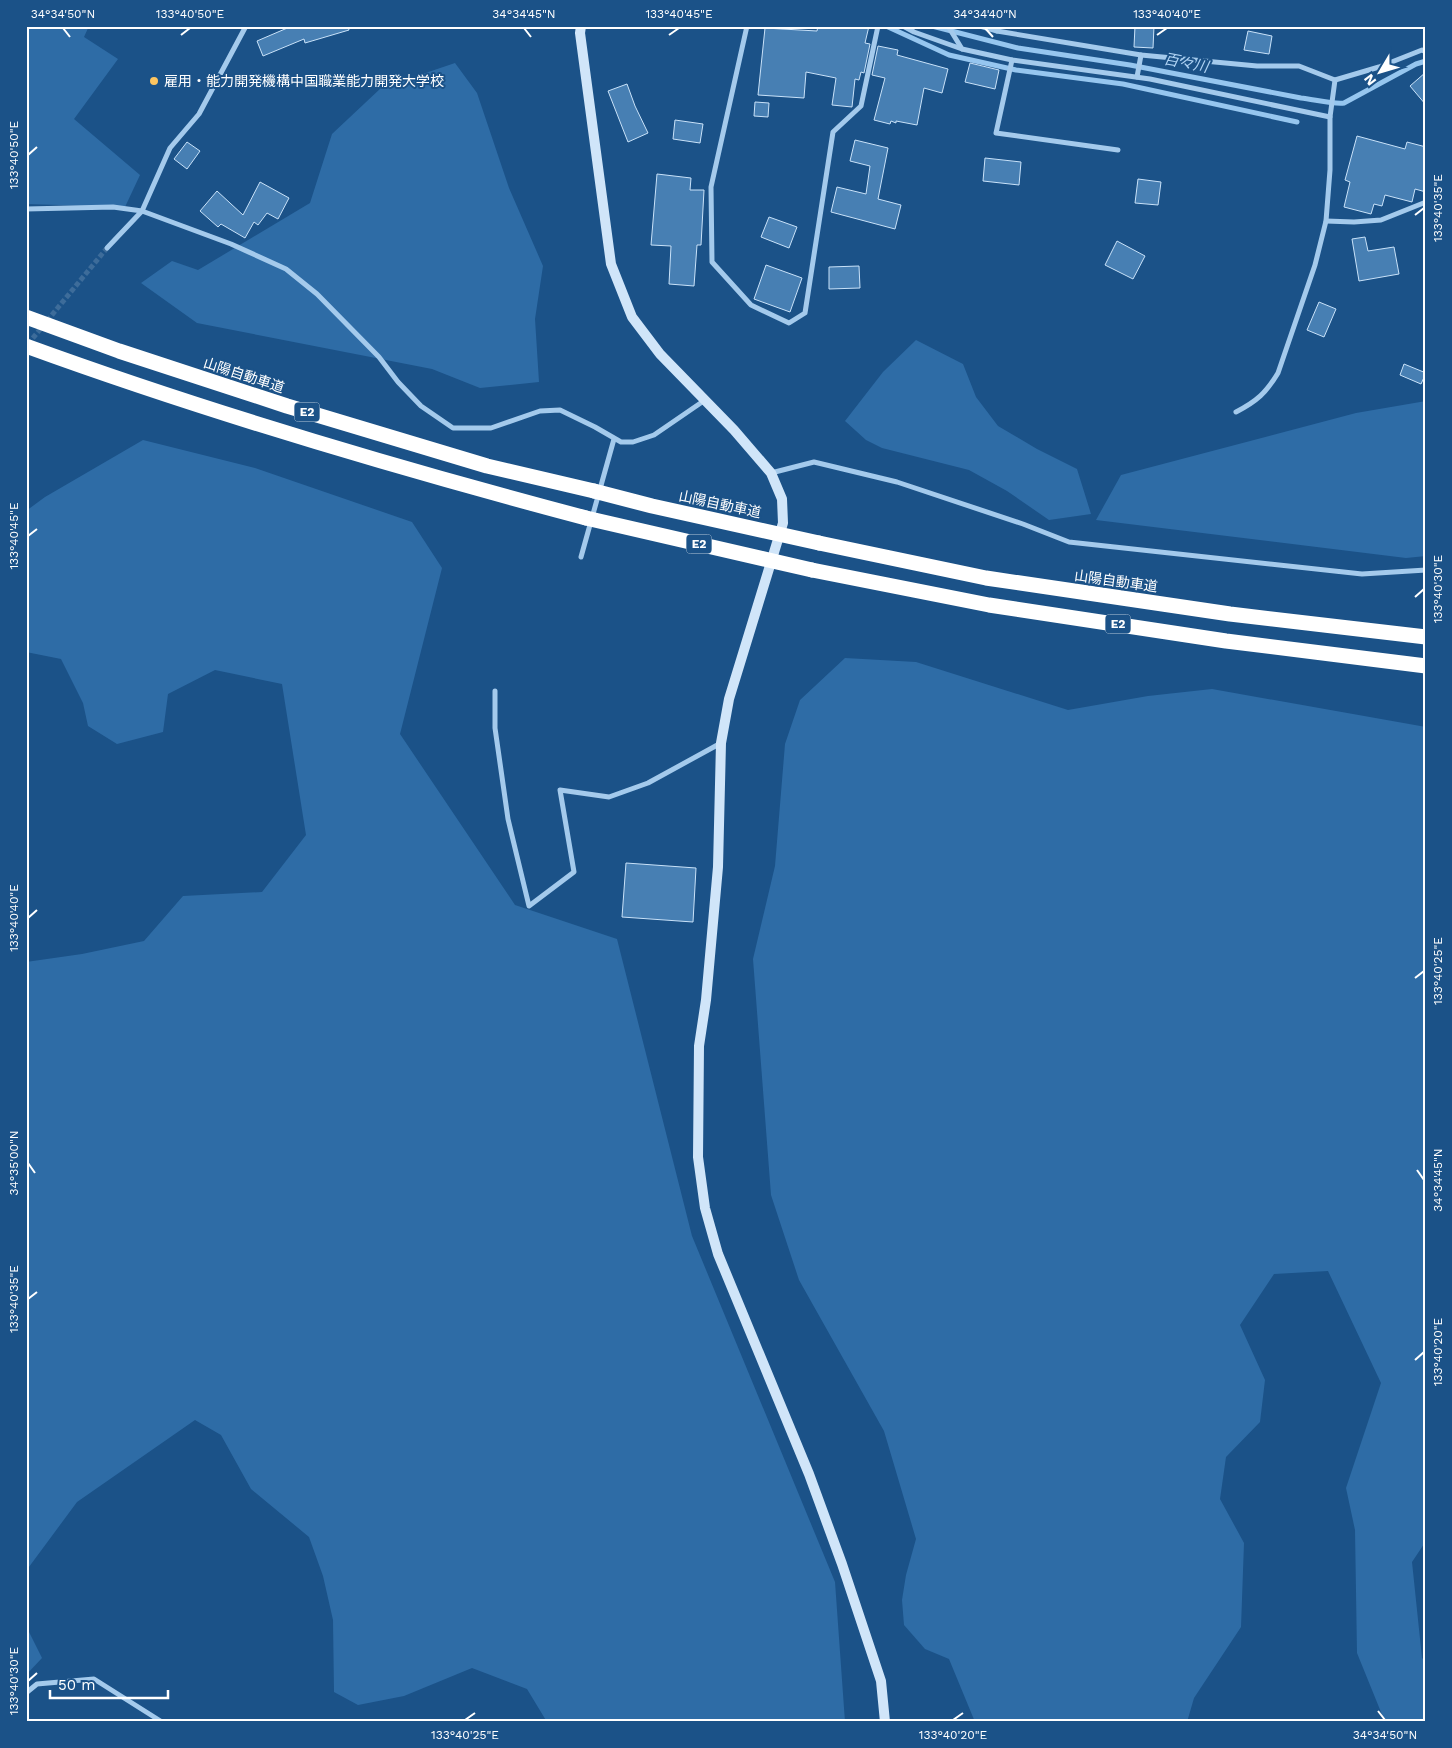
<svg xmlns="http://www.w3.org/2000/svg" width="1452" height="1748" font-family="'Work Sans','Noto Sans JP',sans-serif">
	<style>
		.green { fill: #2e6ca6 }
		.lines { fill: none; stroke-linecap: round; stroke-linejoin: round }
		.stream { stroke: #96c6ef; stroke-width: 5 }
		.building { fill: #477fb3; stroke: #c9e2f9 }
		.street-tunnel { stroke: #3d6c9a; stroke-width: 5; stroke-dasharray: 5 2.5; stroke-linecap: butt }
		.street { stroke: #a4caec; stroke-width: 5 }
		.secondary { stroke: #d0e5f9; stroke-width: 10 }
		.highway { stroke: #fff; stroke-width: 15 }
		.highway-bridge { stroke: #fff; stroke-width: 15 }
		.ticks { fill: none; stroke: #fff; stroke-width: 2 }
		.poi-dot { fill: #fec560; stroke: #1b5288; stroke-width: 2 }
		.labels { text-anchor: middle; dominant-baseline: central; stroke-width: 4; stroke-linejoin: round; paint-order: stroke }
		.shield { fill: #1b5288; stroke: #bbcbdb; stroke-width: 1 }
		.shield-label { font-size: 12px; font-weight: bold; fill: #fff }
		.poi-label { font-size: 14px; fill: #fff; stroke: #1b5288; text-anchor: start }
		.street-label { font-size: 14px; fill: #fff; stroke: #1b5288 }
		.water-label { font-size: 15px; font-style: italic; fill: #afd3f4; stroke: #1b5288 }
		.neatline { fill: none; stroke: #fff; stroke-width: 2 }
		.ticks-label { font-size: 12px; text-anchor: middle; fill: #fff }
	</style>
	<rect width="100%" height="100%" fill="#1b5288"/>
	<g class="green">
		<polygon points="26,26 89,26 84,37 118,59 74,119 140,175 125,207 26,204"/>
		<polygon points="455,63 477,93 509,188 543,266 535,319 539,382 480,388 432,369 197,323 141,283 172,261 198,270 310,203 332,134 381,88"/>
		<polygon points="916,340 963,364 976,397 998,426 1037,449 1077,469 1091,514 1049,520 1007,491 969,470 882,448 866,440 845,421 883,372"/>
		<polygon points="1426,401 1426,556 1406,558 1096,520 1121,475 1356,413"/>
		<polygon points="143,440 255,468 412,522 442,568 400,734 515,905 617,939 692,1236 835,1582 845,1722 547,1722 527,1689 472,1668 404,1696 358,1705 334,1692 333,1620 323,1576 309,1537 251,1489 221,1435 195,1420 77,1502 26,1571 26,962 82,954 144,941 183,896 262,892 306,835 282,684 215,670 168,694 163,732 117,744 88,726 83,703 61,659 26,652 26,511 45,497"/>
		<polygon points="845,658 916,662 1068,710 1148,696 1212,689 1426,727 1426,1541 1412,1562 1422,1658 1426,1662 1426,1722 1385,1722 1357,1653 1355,1530 1346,1488 1381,1383 1328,1271 1274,1274 1240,1325 1265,1380 1260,1422 1226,1457 1220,1499 1244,1543 1241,1627 1194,1698 1187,1722 975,1722 949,1659 925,1649 904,1625 902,1600 906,1575 916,1539 884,1431 799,1280 771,1195 753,959 775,866 785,744 800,700"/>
		<polygon points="26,1626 42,1658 26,1675"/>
	</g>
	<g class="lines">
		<g class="stream">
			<polyline points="886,26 949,55 1016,70 1123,84 1297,122"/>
			<path d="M932 26 1018 48 1130 65 1301 98C1312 99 1336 105 1344 103L1416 64 1426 61"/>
		</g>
	</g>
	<g class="building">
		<polygon points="292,26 348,26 349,30 305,43 304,39 263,56 257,41"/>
		<polygon points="818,26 869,26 865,43 870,44 864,73 861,72 859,80 855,79 852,107 832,105 836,78 806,72 804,98 758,95 765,28 817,31"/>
		<polygon points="1135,26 1154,26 1153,48 1134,47"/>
		<polygon points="1248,31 1272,36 1269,54 1244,50"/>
		<polygon points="878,46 898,50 897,55 948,69 942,93 924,88 917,125 896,121 896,123 891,121 890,124 874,120 885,78 872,75"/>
		<polygon points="970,63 999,70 995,89 965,82"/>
		<polygon points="1426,72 1426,105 1410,86"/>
		<polygon points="627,84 635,106 648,133 628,142 608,91"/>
		<polygon points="755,102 769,103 768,117 754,116"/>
		<polygon points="675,120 703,124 700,143 673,139"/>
		<polygon points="1357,136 1405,149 1407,142 1426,147 1426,192 1415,189 1412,202 1385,195 1382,206 1374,204 1371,214 1344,207 1350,182 1345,180"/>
		<polygon points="855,140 888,148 878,199 901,205 895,229 831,212 837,187 866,194 870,166 850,161"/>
		<polygon points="187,142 200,151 187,169 174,159"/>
		<polygon points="985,158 1021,162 1019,185 983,181"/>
		<polygon points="657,174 691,178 690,190 704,190 701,245 697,245 694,286 669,284 671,246 651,245"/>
		<polygon points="1138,179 1161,182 1158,205 1135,203"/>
		<polygon points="260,182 289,198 278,219 267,213 258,225 254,222 245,238 221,224 218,227 200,211 217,191 243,215"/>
		<polygon points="769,217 797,227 789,248 761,237"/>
		<polygon points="1365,237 1368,251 1394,247 1399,274 1359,281 1352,239"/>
		<polygon points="1117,241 1145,256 1133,279 1105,265"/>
		<polygon points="766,265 802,278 790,312 754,299"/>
		<polygon points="859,266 860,288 829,289 829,267"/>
		<polygon points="1319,302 1336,309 1324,337 1307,330"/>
		<polygon points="1404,364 1426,373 1421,384 1400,375"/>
		<polygon points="626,863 696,868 693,922 622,917"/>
	</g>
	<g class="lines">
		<polyline class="street-tunnel" points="28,344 107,248"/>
		<g class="street">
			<polyline points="747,26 711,187 712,262 751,305 789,323 805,313 833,132 861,106 878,26"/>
			<polyline points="903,26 914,32 962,49"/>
			<polyline points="948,26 962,49 1012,60 1150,79 1330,117"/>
			<polyline points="980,26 997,31 998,26"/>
			<polyline points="997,31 1141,55 1257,66 1299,66 1335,80 1379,67 1422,50 1426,52"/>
			<polyline points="1012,60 996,133 1118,150"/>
			<polyline points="1137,77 1141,55"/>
			<polyline points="26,209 113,207 142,211 231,244 286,269 317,294 379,357 398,382 421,406 453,428 491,428 540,411 560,410 595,427 621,442 633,442 654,435 705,400"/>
			<polyline points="1326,221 1354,222 1381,220 1426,202"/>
			<polyline points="107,248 142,211 170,148 199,114 246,26"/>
			<path d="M1236 412C1257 401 1266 393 1278 373L1315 265 1326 221 1330 170V117L1335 80"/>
			<polyline points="771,473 814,462 897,482 1023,524 1069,542 1362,574 1426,570"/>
			<polyline points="581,557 614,439"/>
			<polyline points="495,691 495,728 508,819 529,906 574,872 560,790 609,797 648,783 721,743"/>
			<polyline points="26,1693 37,1684 94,1679 162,1722"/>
		</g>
		<polyline class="secondary" points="581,26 580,33 611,264 632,317 660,354 734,430 771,473 782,499 783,523 729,699 721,743 718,867 706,1000 699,1046 698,1157 705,1208 718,1254 809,1474 842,1564 881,1681 885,1722"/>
		<g class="highway">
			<polyline points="26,317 119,351 287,406 487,466 594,491"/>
			<path d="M26 346C210 413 397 468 586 518"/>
			<polyline points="819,543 986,578 1230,614 1426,637"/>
			<polyline points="812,570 989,605 1226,641 1426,666"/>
		</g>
		<g class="highway-bridge">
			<polyline points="594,491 652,506 819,543"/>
			<polyline points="586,518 812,570"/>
		</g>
	</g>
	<path class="ticks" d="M63 28 70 37M524 28 531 37M985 28 993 37M181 35 190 28M669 35 679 28M1157 35 1167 28M28 155 37 147M1415 215 1424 208M28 536 37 529M1415 597 1424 589M28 918 37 910M1415 978 1424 971M28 1163 35 1173M1417 1170 1424 1180M28 1299 37 1292M1415 1360 1424 1352M28 1681 37 1673M1378 1711 1385 1720M465 1720 475 1713M953 1720 963 1713"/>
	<circle class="poi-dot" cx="154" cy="81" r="5"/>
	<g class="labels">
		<g class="shield">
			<rect x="294.5" y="402.5" width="25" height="19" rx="4"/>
			<rect x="686.5" y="534.5" width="25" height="19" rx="4"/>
			<rect x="1105.5" y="614.5" width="25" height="19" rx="4"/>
		</g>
		<g class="shield-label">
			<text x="307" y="412">E2</text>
			<text x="699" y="544">E2</text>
			<text x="1118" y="624">E2</text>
		</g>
		<g class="poi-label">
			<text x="164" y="81">雇用・能力開発機構中国職業能力開発大学校</text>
		</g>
		<g class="street-label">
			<text transform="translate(244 375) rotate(18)">山陽自動車道</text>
			<text transform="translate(720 504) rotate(12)">山陽自動車道</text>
			<text transform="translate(1116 581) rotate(8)">山陽自動車道</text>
		</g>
		<g class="water-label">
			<text transform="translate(1186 63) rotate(11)">百々川</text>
		</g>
	</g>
	<rect width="1452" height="1748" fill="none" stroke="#1b5288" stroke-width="55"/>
	<g transform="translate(1380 72) rotate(232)" stroke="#1b5288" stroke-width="4" paint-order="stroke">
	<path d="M0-4L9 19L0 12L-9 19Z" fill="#ffffff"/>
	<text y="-8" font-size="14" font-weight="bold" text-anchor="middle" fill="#ffffff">N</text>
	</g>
	<path d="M50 1690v8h118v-8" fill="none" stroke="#ffffff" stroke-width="2.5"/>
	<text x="58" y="1690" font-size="15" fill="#ffffff" stroke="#1b5288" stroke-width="4" paint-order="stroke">50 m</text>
	<rect x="28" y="28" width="1396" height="1692" class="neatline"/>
	<g class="ticks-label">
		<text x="63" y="18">34°34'50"N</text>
		<text x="190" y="18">133°40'50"E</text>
		<text x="524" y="18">34°34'45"N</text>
		<text x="679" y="18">133°40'45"E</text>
		<text x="985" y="18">34°34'40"N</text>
		<text x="1167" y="18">133°40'40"E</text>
		<text transform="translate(14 155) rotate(-90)" y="4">133°40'50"E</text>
		<text transform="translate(1438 208) rotate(-90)" y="4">133°40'35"E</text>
		<text transform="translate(14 536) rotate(-90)" y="4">133°40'45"E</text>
		<text transform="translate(1438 589) rotate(-90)" y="4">133°40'30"E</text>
		<text transform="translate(14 918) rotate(-90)" y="4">133°40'40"E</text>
		<text transform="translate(1438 971) rotate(-90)" y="4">133°40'25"E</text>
		<text transform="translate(14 1163) rotate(-90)" y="4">34°35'00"N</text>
		<text transform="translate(1438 1180) rotate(-90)" y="4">34°34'45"N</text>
		<text transform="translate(14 1299) rotate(-90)" y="4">133°40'35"E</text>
		<text transform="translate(1438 1352) rotate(-90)" y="4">133°40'20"E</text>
		<text transform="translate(14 1681) rotate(-90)" y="4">133°40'30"E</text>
		<text x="465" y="1739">133°40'25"E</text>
		<text x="953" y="1739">133°40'20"E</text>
		<text x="1385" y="1739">34°34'50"N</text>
	</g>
</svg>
